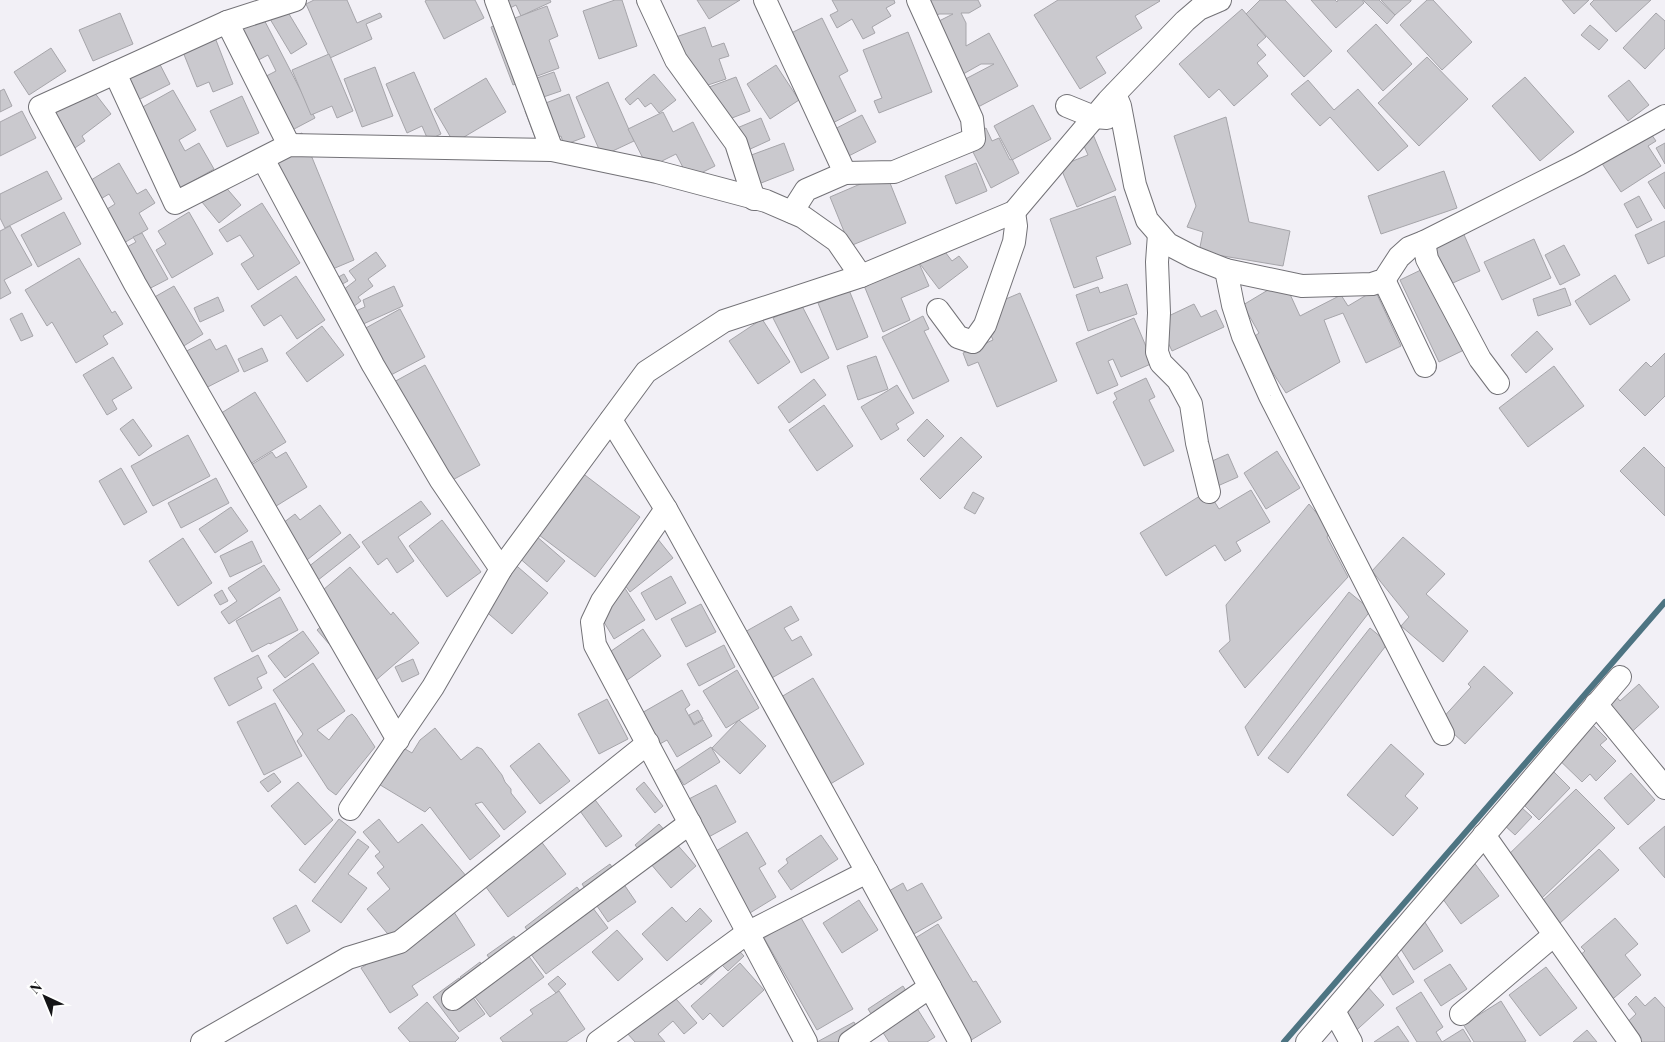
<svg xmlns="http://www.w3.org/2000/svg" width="1665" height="1042" font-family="'Playfair Display',serif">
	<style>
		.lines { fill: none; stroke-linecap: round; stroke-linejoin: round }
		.stream { stroke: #4d7482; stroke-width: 6 }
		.building { fill: #cac9ce; stroke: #a6a5aa }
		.street-casing { stroke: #737277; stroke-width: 24 }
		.street { stroke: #fff; stroke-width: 22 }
	</style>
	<rect width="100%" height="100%" fill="#f2f0f6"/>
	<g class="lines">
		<polyline class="stream" points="1284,1042 1665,602"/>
	</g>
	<g class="building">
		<polygon points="314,0 347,0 357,23 380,13 382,17 366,24 372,39 330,58 306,4"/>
		<polygon points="427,0 475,0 484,18 444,39 425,1"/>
		<polygon points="484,0 550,0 551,2 521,16 516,5 492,17"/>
		<polygon points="615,0 622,0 637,46 599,59 583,11"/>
		<polygon points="697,0 740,0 709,19"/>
		<polygon points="832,0 894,0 895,3 886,8 891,16 872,27 875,33 863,39 852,19 837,28 830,15 838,11"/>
		<polygon points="913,0 978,0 981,6 969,13 961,13 966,23 966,46 989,33 1018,86 980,106 957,107 954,85 994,64 981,64 949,82 921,30 953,14 939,14 925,22"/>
		<polygon points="1058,0 1159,0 1160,1 1135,16 1142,28 1096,57 1106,73 1080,89 1034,15"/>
		<polygon points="1260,0 1285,0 1332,51 1304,77 1246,14"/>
		<polygon points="1311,0 1335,0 1337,2 1338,0 1362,0 1364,3 1336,28"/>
		<polygon points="1363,0 1379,0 1395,15 1387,24"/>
		<polygon points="1381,0 1411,0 1411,1 1395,15"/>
		<polygon points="1427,0 1433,0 1472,42 1442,70 1400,25"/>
		<polygon points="1562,0 1589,0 1574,14"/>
		<polygon points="1594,0 1651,0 1616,32 1590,4"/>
		<polygon points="547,6 558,36 549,40 559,68 513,85 491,27"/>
		<polygon points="286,9 307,44 291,54 270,19"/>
		<polygon points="1242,9 1266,37 1257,45 1266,55 1257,63 1268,76 1234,106 1219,89 1209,98 1179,64"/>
		<polygon points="259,10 315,118 279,137 251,84 276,71 268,55 247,66 227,27"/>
		<polygon points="120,13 133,44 93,61 79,30"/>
		<polygon points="1656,13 1665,21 1665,48 1645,69 1623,48"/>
		<polygon points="822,18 848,71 839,76 856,111 823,128 789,34"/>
		<polygon points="1376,24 1412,64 1383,91 1347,51"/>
		<polygon points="1590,25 1608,40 1599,50 1581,35"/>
		<polygon points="705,27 712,47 724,43 729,56 719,59 726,79 687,92 670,39"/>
		<polygon points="908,32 932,92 879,113 874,101 882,98 863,50"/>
		<polygon points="214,35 233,84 213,92 209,82 197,87 181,47"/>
		<polygon points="51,48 66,71 29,95 14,72"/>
		<polygon points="153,51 170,84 126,106 109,73"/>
		<polygon points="329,54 353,111 337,118 332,106 311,115 292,70"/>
		<polygon points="1427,57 1468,99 1419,146 1378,103"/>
		<polygon points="776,65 799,100 770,119 747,84"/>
		<polygon points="375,67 393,116 362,127 344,79"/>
		<polygon points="414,72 441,134 428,140 422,126 407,133 386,84"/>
		<polygon points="554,72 561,91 523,104 517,85"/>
		<polygon points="654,74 676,100 659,113 651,103 645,107 638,98 630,105 625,99"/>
		<polygon points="736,77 750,111 714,125 701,90"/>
		<polygon points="1525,77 1574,132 1540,161 1492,106"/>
		<polygon points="486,78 506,112 454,143 434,109"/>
		<polygon points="1308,80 1334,110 1358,89 1408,146 1378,171 1330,117 1320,126 1291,94"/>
		<polygon points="1629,80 1649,105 1628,121 1608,96"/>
		<polygon points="608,82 634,141 602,156 576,97"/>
		<polygon points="87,83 111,114 82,136 85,141 69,152 43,116"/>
		<polygon points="4,89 12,106 0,112 0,91"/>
		<polygon points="173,90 196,130 179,140 185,151 199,143 214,169 176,191 132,113"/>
		<polygon points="569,94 585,137 564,145 561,136 538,145 525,111"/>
		<polygon points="242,96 259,133 227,147 210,111"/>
		<polygon points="1033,105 1051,139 1012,160 994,126"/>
		<polygon points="22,111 36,138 0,156 0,122"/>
		<polygon points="663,112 673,132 693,122 715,166 689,179 676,154 648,168 628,129"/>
		<polygon points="862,115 876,142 837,162 823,135"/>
		<polygon points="1226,117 1249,222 1290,231 1283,266 1199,252 1203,232 1187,227 1196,206 1174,136"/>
		<polygon points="761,118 770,140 735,156 725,133"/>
		<polygon points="986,128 992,141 999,138 1010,160 1012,159 1019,173 991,188 966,138"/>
		<polygon points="1649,131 1656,141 1648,146 1661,166 1621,192 1601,162"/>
		<polygon points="1092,132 1116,190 1077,207 1060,166 1088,155 1080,137"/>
		<polygon points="302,133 354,260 316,276 259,151"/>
		<polygon points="784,143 794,170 746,189 735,161"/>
		<polygon points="1665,143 1665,164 1656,148"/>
		<polygon points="119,163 137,194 146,189 155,203 139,213 148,229 110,251 104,211 115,204 109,194 89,206 78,188"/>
		<polygon points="976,163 987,191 956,204 945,176"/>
		<polygon points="47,171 62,199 5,228 0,218 0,194"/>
		<polygon points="1444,171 1457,208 1381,234 1368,196"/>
		<polygon points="1665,172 1665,209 1648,182"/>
		<polygon points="886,173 906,223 850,246 830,197"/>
		<polygon points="223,184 241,205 219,223 202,202"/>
		<polygon points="1115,196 1131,244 1096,257 1103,278 1074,288 1050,219"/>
		<polygon points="1639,196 1652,220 1637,228 1624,204"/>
		<polygon points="262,203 300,263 258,290 241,264 254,256 240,235 227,242 219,230"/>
		<polygon points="64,212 81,244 38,267 21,235"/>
		<polygon points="189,212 213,254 172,278 156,250 166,244 158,231"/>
		<polygon points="1665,221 1665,256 1648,264 1635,235"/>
		<polygon points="10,226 32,265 4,280 11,293 0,299 0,231"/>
		<polygon points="1461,228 1480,271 1437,290 1418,246"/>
		<polygon points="142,233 168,279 139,294 116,253 136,242 133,237"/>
		<polygon points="1534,239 1551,278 1502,300 1484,262"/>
		<polygon points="939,244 952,261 959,256 968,267 939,289 917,260"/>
		<polygon points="1564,245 1580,275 1560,285 1545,255"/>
		<polygon points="376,252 386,266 368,279 373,286 358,297 361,301 345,313 334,297 356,280 349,271"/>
		<polygon points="915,254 929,286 901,298 910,320 883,332 861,278"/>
		<polygon points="79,258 112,313 115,311 123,324 103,336 108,344 76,363 52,322 47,326 25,290"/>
		<polygon points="1425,268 1464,350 1439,362 1400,280"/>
		<polygon points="344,274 348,281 331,290 327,283"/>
		<polygon points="1615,275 1630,300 1590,325 1575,301"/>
		<polygon points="296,276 325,320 297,339 281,315 264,326 251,306"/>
		<polygon points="1127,284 1137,314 1088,331 1076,295 1098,287 1100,293"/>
		<polygon points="174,286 203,334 174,352 144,303"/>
		<polygon points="394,286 403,306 350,330 344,316 365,307 363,300"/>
		<polygon points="1273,287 1289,292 1300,316 1341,295 1348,306 1375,290 1401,346 1366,363 1343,313 1324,320 1340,362 1286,393 1251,339 1259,333 1243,305"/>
		<polygon points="1565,288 1571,305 1538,316 1533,299"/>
		<polygon points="849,290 868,337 837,350 818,303"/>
		<polygon points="1020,293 1057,381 997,407 978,362 968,366 963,353 993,340 980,310"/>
		<polygon points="218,297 224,311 200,322 194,308"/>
		<polygon points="801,304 829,358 801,373 773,318"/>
		<polygon points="1194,304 1201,317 1216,310 1224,327 1172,351 1158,321"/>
		<polygon points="400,309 425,357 389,376 364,329"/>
		<polygon points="22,313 33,336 21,341 10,319"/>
		<polygon points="923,316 929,329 924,331 949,381 913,399 882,337"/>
		<polygon points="1134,318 1153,363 1121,377 1113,359 1108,361 1118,385 1097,394 1076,343"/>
		<polygon points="762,319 790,362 758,384 729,341"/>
		<polygon points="322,326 344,355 307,382 286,353"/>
		<polygon points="1537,331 1553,349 1526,373 1511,355"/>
		<polygon points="210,339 216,350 226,345 239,371 192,395 173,358"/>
		<polygon points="262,348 268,361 244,372 238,359"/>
		<polygon points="1665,353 1665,396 1645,416 1619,390 1646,362 1651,367"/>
		<polygon points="876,356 888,389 858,400 847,366"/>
		<polygon points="113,357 132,388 112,400 117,409 107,415 83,375"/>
		<polygon points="425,365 480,465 447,483 381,389"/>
		<polygon points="1554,366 1584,406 1528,447 1499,408"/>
		<polygon points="1146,378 1155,397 1149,400 1174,451 1144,466 1113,402 1117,399 1114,393"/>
		<polygon points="814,379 826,395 789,423 778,407"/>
		<polygon points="897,385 914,413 896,424 899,429 881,440 861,407"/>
		<polygon points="255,392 286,442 237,472 207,422"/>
		<polygon points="824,405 853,446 817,471 789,430"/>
		<polygon points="133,419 152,446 139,456 120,429"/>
		<polygon points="927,419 944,436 924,457 907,440"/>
		<polygon points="188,435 210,476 153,506 131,466"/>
		<polygon points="961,437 982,457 940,499 920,479"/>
		<polygon points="1644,447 1665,468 1665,516 1620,471"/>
		<polygon points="1277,451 1300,488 1266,509 1244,473"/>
		<polygon points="272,452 276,458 286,452 307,487 260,516 235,475"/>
		<polygon points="1228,454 1238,477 1204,492 1194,469"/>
		<polygon points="121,468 147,512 124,525 99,481"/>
		<polygon points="577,469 640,517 595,577 531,529"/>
		<polygon points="216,478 229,503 181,528 168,503"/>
		<polygon points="1251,490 1270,522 1236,542 1241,551 1225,561 1215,545 1166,576 1140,533 1208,491 1219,509"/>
		<polygon points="973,492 984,498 975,514 964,508"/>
		<polygon points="421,501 431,514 398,537 414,561 397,573 387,558 378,565 362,542"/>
		<polygon points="1309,504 1320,517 1329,533 1327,537 1348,577 1245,688 1219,651 1230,641 1226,605"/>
		<polygon points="320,505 341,533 298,567 271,532 295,514 300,520"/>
		<polygon points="231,507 248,531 215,553 199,529"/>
		<polygon points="442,520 481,572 447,597 409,546"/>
		<polygon points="350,534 360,547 308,588 298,575"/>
		<polygon points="535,535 565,561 547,582 517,556"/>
		<polygon points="1403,537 1445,574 1426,594 1468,631 1443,662 1401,626 1409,617 1372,571"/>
		<polygon points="183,538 212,583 178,606 149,561"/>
		<polygon points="657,538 673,558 630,592 615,572"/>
		<polygon points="252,541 262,562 230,577 220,556"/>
		<polygon points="511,561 548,593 512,634 475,602"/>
		<polygon points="264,565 280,590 229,624 221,612 237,601 228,588"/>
		<polygon points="350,567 391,615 393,612 419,643 367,688 317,630 327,621 310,601"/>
		<polygon points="671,576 686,603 656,620 641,593"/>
		<polygon points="621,582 645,620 614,639 598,612 617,600 610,589"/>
		<polygon points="222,590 228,601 220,605 214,595"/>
		<polygon points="1349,592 1371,610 1258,756 1245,727"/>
		<polygon points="280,597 298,630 270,644 269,643 252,652 236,621"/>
		<polygon points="701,604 716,632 686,647 671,619"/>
		<polygon points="791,606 799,620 784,628 792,641 801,636 812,655 770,679 743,633"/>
		<polygon points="1370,628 1388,643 1288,773 1268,758"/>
		<polygon points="643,629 661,656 623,683 604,656"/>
		<polygon points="303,631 319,653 285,678 268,656"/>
		<polygon points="724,645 735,667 699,686 687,664"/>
		<polygon points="258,655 267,673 257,678 262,688 229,706 214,678"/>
		<polygon points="413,659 419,674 402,682 395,667"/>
		<polygon points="313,663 345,711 317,730 329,740 347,717 352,714 356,718 375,747 336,795 328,789 297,741 303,734 273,690"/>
		<polygon points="1484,666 1513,693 1465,744 1440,721 1471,687 1468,684"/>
		<polygon points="737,670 759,708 726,728 703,691"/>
		<polygon points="813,678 864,764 827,786 776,700"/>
		<polygon points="1639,684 1659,707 1625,738 1593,702 1609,688 1620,701"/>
		<polygon points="682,690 690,705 685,709 694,725 703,720 712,736 677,757 667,740 651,749 633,718"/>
		<polygon points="607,699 628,739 599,754 578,714"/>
		<polygon points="275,703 302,756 264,775 237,722"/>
		<polygon points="698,710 703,719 694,724 689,715"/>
		<polygon points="1585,717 1607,739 1600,745 1616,761 1596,781 1590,774 1582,782 1551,752"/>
		<polygon points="739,720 766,746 740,774 712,748"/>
		<polygon points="435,728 461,760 477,747 482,749 502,775 505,782 511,789 511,793 526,812 504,830 482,802 475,804 500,836 470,860 430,807 425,812 377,783 400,746 412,753 420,740"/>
		<polygon points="539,743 570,781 540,804 510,766"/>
		<polygon points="1391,744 1424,774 1405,796 1418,808 1393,836 1347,795"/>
		<polygon points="711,747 720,762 684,785 675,771"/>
		<polygon points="1543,761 1570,788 1539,820 1512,793"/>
		<polygon points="274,773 281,782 268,792 260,782"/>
		<polygon points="1631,773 1655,800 1628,825 1604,798"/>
		<polygon points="298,782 333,820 305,845 271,806"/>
		<polygon points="644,782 663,806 655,813 636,789"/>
		<polygon points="716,785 736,822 705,839 685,801"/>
		<polygon points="1576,789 1615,828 1542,898 1504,859"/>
		<polygon points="590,793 622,836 606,847 575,804"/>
		<polygon points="1510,797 1532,817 1515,835 1503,824"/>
		<polygon points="339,819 356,832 315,883 299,870"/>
		<polygon points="379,819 398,843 422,824 467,877 392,939 367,909 390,889 377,873 384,867 375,856 380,852 363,832"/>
		<polygon points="659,824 696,866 671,888 635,845"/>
		<polygon points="1665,826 1665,878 1639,848"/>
		<polygon points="747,832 766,864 759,868 776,897 745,916 708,856"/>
		<polygon points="821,835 838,859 791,890 778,871 788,863 786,859"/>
		<polygon points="537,836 566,874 508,917 483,883"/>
		<polygon points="358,839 369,847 348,874 367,888 341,923 312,901"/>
		<polygon points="1599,849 1619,870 1560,923 1541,902"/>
		<polygon points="1470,857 1499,896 1461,924 1432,884"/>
		<polygon points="610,864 636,902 608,922 582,884"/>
		<polygon points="903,883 907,891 922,883 942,918 905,939 880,896"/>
		<polygon points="577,887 608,928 546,974 524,945 533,938 525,927"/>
		<polygon points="859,900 878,930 842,953 823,923"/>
		<polygon points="296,905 310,931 287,944 273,918"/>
		<polygon points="672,907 686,922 700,908 712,921 667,961 642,934"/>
		<polygon points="452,909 475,945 412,986 418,995 390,1013 361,968"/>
		<polygon points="800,916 853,1009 817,1030 764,938"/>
		<polygon points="1421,916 1443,951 1414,970 1392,935"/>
		<polygon points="1615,918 1638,944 1625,955 1641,975 1608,1003 1572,962 1585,951 1581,947"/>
		<polygon points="938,924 973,982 976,981 1001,1022 968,1042 904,945"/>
		<polygon points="617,930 643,959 618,981 592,952"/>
		<polygon points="514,936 544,977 490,1017 460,977 480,962 490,976 498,970 487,955"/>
		<polygon points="726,937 744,956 728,971 722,965 701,985 689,971"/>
		<polygon points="1388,941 1414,982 1393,995 1367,954"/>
		<polygon points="740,963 764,990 723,1027 710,1013 703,1020 691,1006"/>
		<polygon points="1450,964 1467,989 1441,1006 1424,980"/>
		<polygon points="1546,967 1577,1008 1540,1036 1509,995"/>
		<polygon points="558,976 566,984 556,993 548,984"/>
		<polygon points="1358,976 1384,1005 1349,1037 1322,1009"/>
		<polygon points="459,978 485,1014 459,1032 433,997"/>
		<polygon points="664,985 697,1023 684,1034 673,1021 658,1034 665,1042 635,1042 619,1024"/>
		<polygon points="903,986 935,1037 927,1042 889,1042 868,1009"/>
		<polygon points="559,991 585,1029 566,1042 503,1042 500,1038 533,1014 530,1010"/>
		<polygon points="1421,992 1443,1027 1436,1032 1442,1042 1463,1029 1471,1042 1417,1042 1396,1008"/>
		<polygon points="1636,996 1645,1006 1655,997 1665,1008 1665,1042 1633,1042 1621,1028 1636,1014 1628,1004"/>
		<polygon points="1501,1001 1526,1041 1524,1042 1474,1042 1458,1016 1472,1008 1477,1016"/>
		<polygon points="427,1002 459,1038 455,1042 410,1042 398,1028"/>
		<polygon points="854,1022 865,1042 817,1042"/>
		<polygon points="1398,1026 1409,1042 1374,1042"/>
		<polygon points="1587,1030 1597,1042 1573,1042"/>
	</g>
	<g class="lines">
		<g class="street-casing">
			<g id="street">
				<polyline points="295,0 227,22 40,107 135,284 398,740"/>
				<polyline points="496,0 552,150"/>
				<polyline points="648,0 676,60 736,143 754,199"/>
				<polyline points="765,0 845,173 806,190 792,212"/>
				<polyline points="227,22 289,145"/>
				<polyline points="115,73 175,203 289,145 552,150 657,172 766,201 803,217 837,241 861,276"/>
				<polyline points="1115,94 1120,106 1135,185 1147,220 1168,244 1193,257 1226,270 1302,286 1372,284 1384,280 1399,257 1409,248 1424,242 1579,164 1665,116"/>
				<polyline points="1067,106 1094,117 1107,118"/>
				<polyline points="263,159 373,365 440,479 501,569"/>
				<polyline points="845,173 894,172 974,139 972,119 918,0"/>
				<polyline points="1159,234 1157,262 1159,313 1157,352 1161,363 1178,380 1191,404 1197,443 1209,492"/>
				<polyline points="1424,242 1427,259 1480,359 1498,383"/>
				<polyline points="1226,270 1233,305 1243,336 1270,396 1443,734"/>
				<polyline points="1384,280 1425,366"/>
				<polyline points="938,310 958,337 973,342 985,325 1014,242 1016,226 1014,212"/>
				<polyline points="611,420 666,509 867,872 960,1042"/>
				<polyline points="666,509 602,601 592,622 595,645 806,1042"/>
				<polyline points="1596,704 1665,788"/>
				<polyline points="350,809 433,687 501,569 646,372 724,321 861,276 1014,212 1108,101 1185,21 1199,9 1220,0"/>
				<polyline points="1484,835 1630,1042"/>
				<polyline points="453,999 690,823"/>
				<polyline points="1334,1011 1351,1042"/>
				<polyline points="1461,1014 1554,935"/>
				<polyline points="202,1042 348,958 400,942 648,743"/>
				<polyline points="598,1042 747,933 867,872"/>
				<polyline points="850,1042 930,987"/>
				<polyline points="1307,1042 1620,677"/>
			</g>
		</g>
		<use href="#street" class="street"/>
	</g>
	<g transform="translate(45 997) rotate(316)" stroke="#fefefe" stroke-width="4" paint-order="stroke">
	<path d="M0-4L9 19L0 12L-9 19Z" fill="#141416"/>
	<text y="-8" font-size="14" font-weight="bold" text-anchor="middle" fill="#141416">N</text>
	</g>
</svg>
